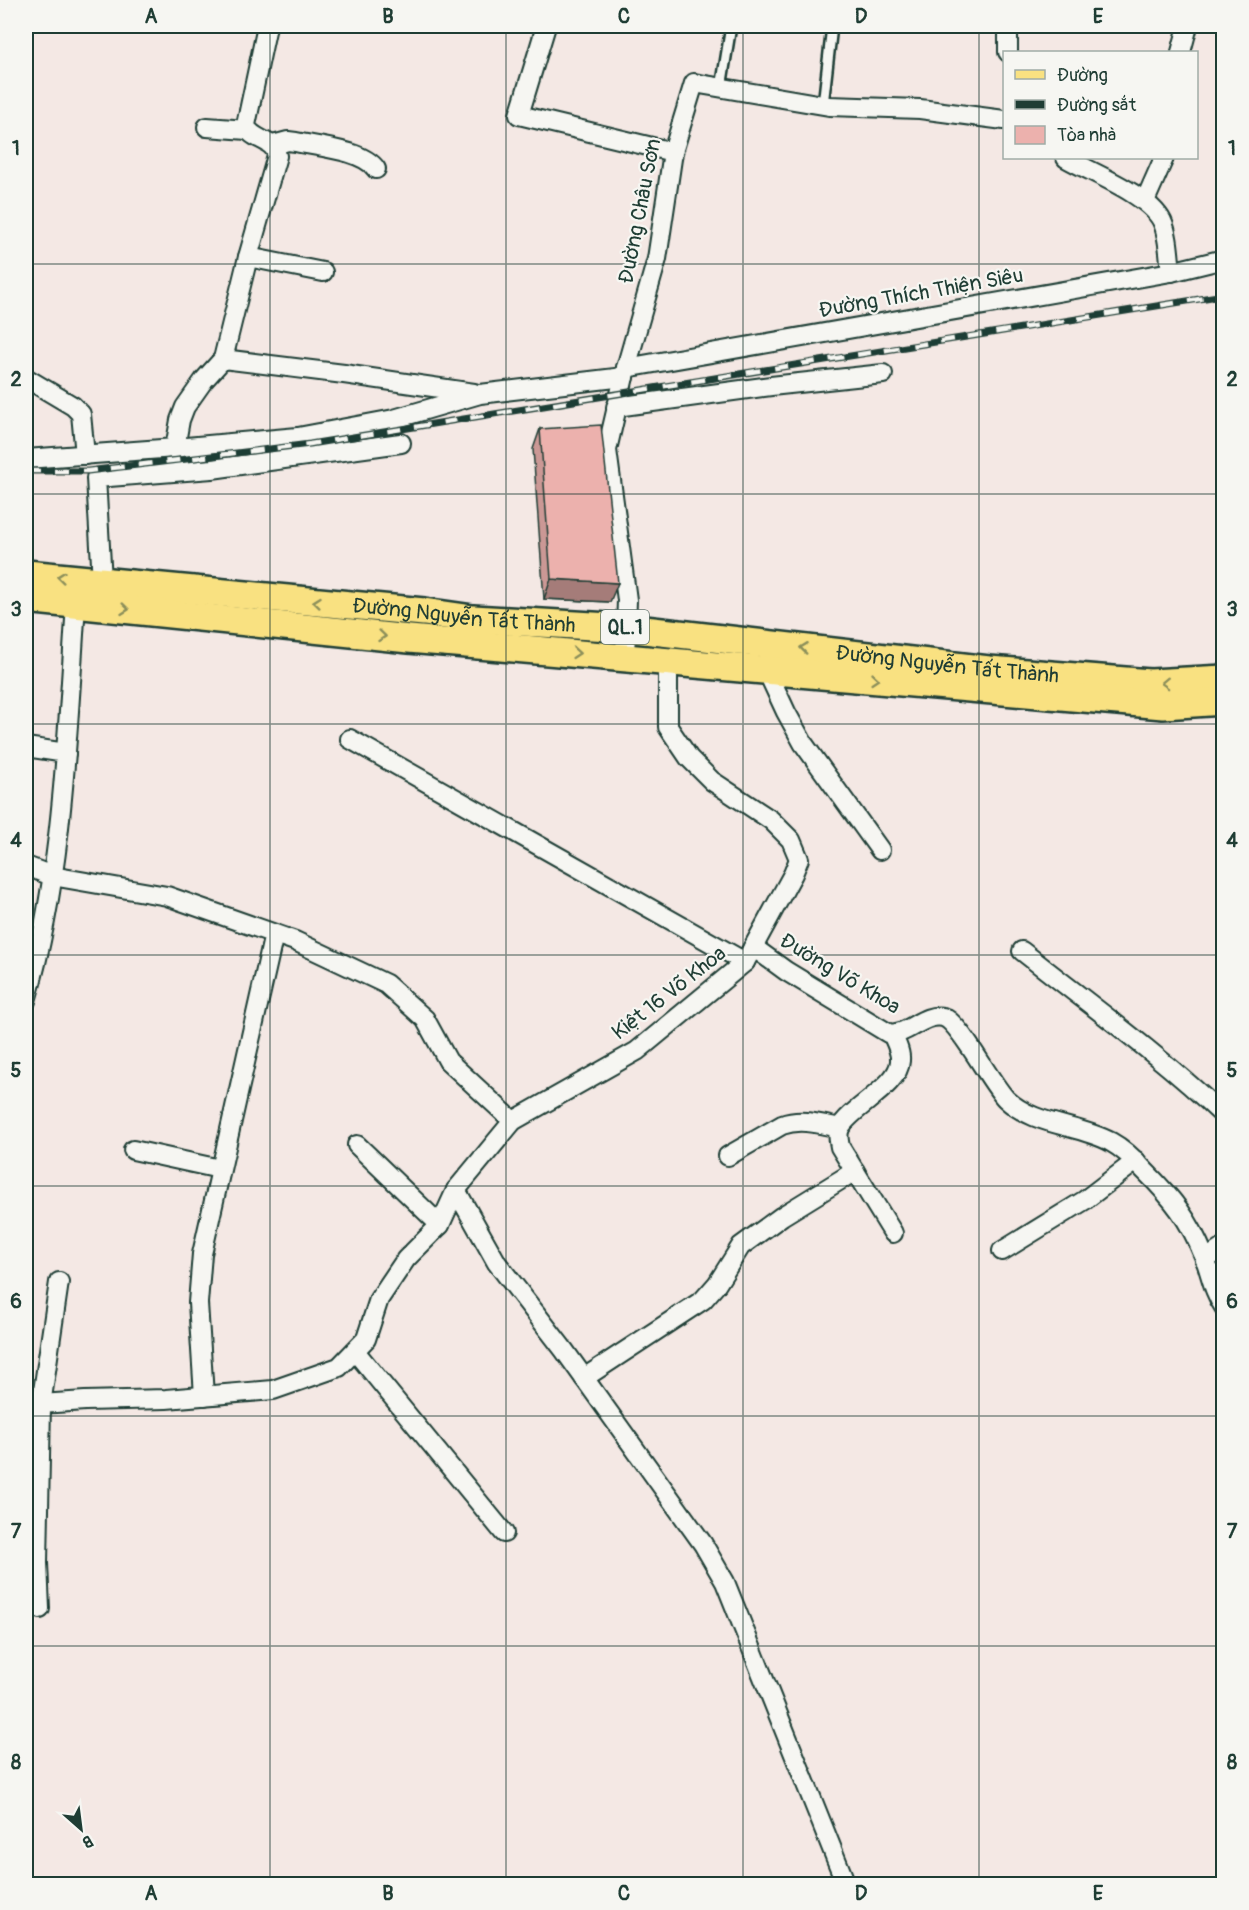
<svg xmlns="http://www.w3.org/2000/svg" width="1249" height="1910" font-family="Pangolin,sans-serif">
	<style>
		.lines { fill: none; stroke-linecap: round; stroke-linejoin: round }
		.lane-casing { stroke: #1f3d34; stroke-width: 14 }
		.street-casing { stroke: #1f3d34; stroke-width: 22 }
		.primary-casing { stroke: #1f3d34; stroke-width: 32 }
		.lane { stroke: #f6f6f2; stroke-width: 9 }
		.street { stroke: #f6f6f2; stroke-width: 18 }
		.primary { stroke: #f9e181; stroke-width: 27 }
		.rail-casing { stroke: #1f3d34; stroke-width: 7 }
		.rail { stroke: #f6f6f2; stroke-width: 4.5; stroke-dasharray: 14; stroke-linecap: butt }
		.wall { fill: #cb9895; stroke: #1f3d34; stroke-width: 1.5 }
		.shaded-wall { fill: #a57c79; stroke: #1f3d34; stroke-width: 1.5 }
		.building { fill: #ecb1ad; stroke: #1f3d34; stroke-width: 1.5 }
		.oneway { stroke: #8c8f5a }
		.grid { fill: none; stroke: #1f3d34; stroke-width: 1.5; stroke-opacity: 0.55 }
		.labels { text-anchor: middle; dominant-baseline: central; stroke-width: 4.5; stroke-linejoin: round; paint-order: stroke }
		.shield { fill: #f6f6f2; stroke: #60746d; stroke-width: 1.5 }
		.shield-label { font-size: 20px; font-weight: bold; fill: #1f3d34 }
		.street-label { font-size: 21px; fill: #1f3d34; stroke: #f6f6f2 }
		.neatline { fill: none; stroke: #1f3d34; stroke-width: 2 }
		.grid-label { font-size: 20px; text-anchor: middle; font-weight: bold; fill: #1f3d34 }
	</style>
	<rect width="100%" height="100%" fill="#f4e8e4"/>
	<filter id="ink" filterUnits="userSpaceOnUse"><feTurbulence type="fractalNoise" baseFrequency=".0167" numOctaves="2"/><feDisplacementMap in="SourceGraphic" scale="12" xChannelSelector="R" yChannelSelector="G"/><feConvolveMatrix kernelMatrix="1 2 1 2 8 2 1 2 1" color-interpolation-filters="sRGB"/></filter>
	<g filter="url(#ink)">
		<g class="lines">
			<g class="lane-casing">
				<g id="lane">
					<polyline points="721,88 731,26"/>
					<polyline points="823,105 832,26"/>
				</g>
			</g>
			<g class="street-casing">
				<g id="street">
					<polyline points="546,26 519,115 673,152"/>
					<polyline points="1008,26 1008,52"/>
					<polyline points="1181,52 1188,26"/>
					<polyline points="207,127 247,130"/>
					<path d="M273 145 288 141 296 142C318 147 363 150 376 169"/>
					<path d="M1066 158C1092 173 1148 194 1162 221 1169 236 1169 256 1171 272"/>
					<polyline points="1145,201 1164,158"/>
					<polyline points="248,257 323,272"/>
					<polyline points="223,359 344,374 474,393"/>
					<polyline points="626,368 1171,272 1224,259"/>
					<polyline points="26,378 73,406 81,414 85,455"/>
					<polyline points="616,407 771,386 883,374"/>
					<path d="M175 448 180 420 185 407 204 380 223 359 248 257 277 156C275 138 250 141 246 125L267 26"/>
					<polyline points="26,459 175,448 298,437 394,419 480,394 624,377"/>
					<polyline points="102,581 96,478 212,469 401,443"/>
					<polyline points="625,657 627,600 607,450 626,368 657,259 673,152 694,83 829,106 920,109 1004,120"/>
					<polyline points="766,669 786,712 803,743 880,850"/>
					<polyline points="350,739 745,962"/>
					<polyline points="26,747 66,753"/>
					<polyline points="26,866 52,876 167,896 295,941 386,984 425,1019 448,1061 513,1121"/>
					<path d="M753 947 786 971 888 1033C907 1037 922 1013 943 1017 959 1021 991 1084 1006 1099 1034 1126 1078 1124 1111 1142 1124 1149 1135 1160 1145 1171 1173 1199 1189 1219 1204 1256 1211 1274 1213 1291 1224 1307"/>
					<path d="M1022 951C1090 1005 1161 1056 1224 1116"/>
					<path d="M26 1001C63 874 67 736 76 604"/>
					<path d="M892 1034C896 1043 901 1052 900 1061 899 1086 850 1108 840 1128 837 1134 839 1141 840 1147L893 1233"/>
					<polyline points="357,1145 440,1225"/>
					<polyline points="133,1150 220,1169"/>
					<path d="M728 1156 782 1125C801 1118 820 1124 840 1128"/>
					<polyline points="456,1190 497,1263 564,1350 703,1544 725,1582 846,1884"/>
					<polyline points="1002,1251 1085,1200 1136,1161"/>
					<polyline points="1205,1260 1224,1247"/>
					<polyline points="355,1351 504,1533"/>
					<polyline points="584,1378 703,1300 717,1284 741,1246 782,1216 855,1171"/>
					<polyline points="204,1396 198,1303 202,1254 274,934"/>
					<polyline points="26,1405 85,1401 166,1399 273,1390 339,1367 366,1339 379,1299 406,1259 440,1225 456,1190 513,1121 637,1051 745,962 793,874 799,859 791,840 771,820 712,781 689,758 668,727 668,660"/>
					<polyline points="40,1609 38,1563 41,1405 59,1282"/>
				</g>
			</g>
			<g class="primary-casing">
				<g id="primary">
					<path id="s1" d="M26 574 424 612 473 619 627 628 989 670 1150 683 1224 679"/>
					<polyline points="26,599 409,639 1163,705 1224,701"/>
				</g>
			</g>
			<use href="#lane" class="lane"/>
			<use href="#street" class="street"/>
			<use href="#primary" class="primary"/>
			<g class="rail-casing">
				<polyline id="rail" points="26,471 88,471 310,444 1224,295"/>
			</g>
			<use href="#rail" class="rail"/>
		</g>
		<polygon class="wall" points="540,429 610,602 544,599 533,449"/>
		<polygon class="shaded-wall" points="551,579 618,583 610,602 544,599"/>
		<polygon class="building" points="601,425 618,583 551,579 540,429"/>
		<defs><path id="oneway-chevron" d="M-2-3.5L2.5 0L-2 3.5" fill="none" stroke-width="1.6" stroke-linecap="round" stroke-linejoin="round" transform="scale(1.5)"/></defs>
		<g class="oneway">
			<use href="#oneway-chevron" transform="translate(61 577) rotate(-174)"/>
			<use href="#oneway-chevron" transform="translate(317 602) rotate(-174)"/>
			<use href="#oneway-chevron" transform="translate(125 609) rotate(6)"/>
			<use href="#oneway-chevron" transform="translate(382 636) rotate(6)"/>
			<use href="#oneway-chevron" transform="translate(804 648) rotate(-173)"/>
			<use href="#oneway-chevron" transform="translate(576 653) rotate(5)"/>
			<use href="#oneway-chevron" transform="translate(875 679) rotate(5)"/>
			<use href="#oneway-chevron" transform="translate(1165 683) rotate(178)"/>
		</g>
	</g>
	<path class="grid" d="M270 26V1884M506 26V1884M743 26V1884M979 26V1884M26 264H1224M26 494H1224M26 724H1224M26 955H1224M26 1186H1224M26 1416H1224M26 1646H1224"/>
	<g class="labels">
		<rect class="shield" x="601" y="610" width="48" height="34" rx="4.5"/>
		<g class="shield-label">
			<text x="625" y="627">QL.1</text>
		</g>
		<g class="street-label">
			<text transform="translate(640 211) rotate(-79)">Đường Châu Sơn</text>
			<text transform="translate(921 293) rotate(-10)">Đường Thích Thiện Siêu</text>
			<text stroke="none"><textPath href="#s1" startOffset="440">Đường Nguyễn Tất Thành</textPath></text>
			<text stroke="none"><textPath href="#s1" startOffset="926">Đường Nguyễn Tất Thành</textPath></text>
			<text transform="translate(840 974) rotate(31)">Đường Võ Khoa</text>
			<text transform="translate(669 993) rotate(-38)">Kiệt 16 Võ Khoa</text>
		</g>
	</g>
	<rect width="1249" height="1910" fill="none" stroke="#f6f6f2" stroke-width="66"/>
	<rect x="1003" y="51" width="195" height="108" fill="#f6f6f2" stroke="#a0aca6" stroke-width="1.5"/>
	<rect x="1015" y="70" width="30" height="9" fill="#f9e181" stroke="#a0aca6" stroke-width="1.5"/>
	<text x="1057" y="81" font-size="18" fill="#1f3d34">Đường</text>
	<rect x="1015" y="100" width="30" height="9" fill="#1f3d34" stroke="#a0aca6" stroke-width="1.5"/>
	<text x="1057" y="111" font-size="18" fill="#1f3d34">Đường sắt</text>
	<rect x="1015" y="126" width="30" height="18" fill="#ecb1ad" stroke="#a0aca6" stroke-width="1.5"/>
	<text x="1057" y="141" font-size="18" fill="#1f3d34">Tòa nhà</text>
	<g transform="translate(81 1829) rotate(152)" stroke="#f6f6f2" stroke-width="4.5" paint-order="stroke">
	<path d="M0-4.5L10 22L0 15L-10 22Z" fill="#1f3d34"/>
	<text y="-9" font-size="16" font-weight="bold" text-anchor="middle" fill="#1f3d34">B</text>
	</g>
	<rect x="33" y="33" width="1183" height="1844" class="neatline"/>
	<g class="grid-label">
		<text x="151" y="23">A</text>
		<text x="388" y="23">B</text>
		<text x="624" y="23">C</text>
		<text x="861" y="23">D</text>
		<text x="1098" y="23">E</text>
		<text x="16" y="155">1</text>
		<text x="1232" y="155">1</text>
		<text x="16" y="386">2</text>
		<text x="1232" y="386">2</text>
		<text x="16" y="616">3</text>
		<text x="1232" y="616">3</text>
		<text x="16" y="847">4</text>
		<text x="1232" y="847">4</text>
		<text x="16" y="1077">5</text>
		<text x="1232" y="1077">5</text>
		<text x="16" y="1308">6</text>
		<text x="1232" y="1308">6</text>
		<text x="16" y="1538">7</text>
		<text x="1232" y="1538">7</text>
		<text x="16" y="1769">8</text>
		<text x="1232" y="1769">8</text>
		<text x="151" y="1900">A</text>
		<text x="388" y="1900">B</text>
		<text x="624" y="1900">C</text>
		<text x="861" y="1900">D</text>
		<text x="1098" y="1900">E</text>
	</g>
</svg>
